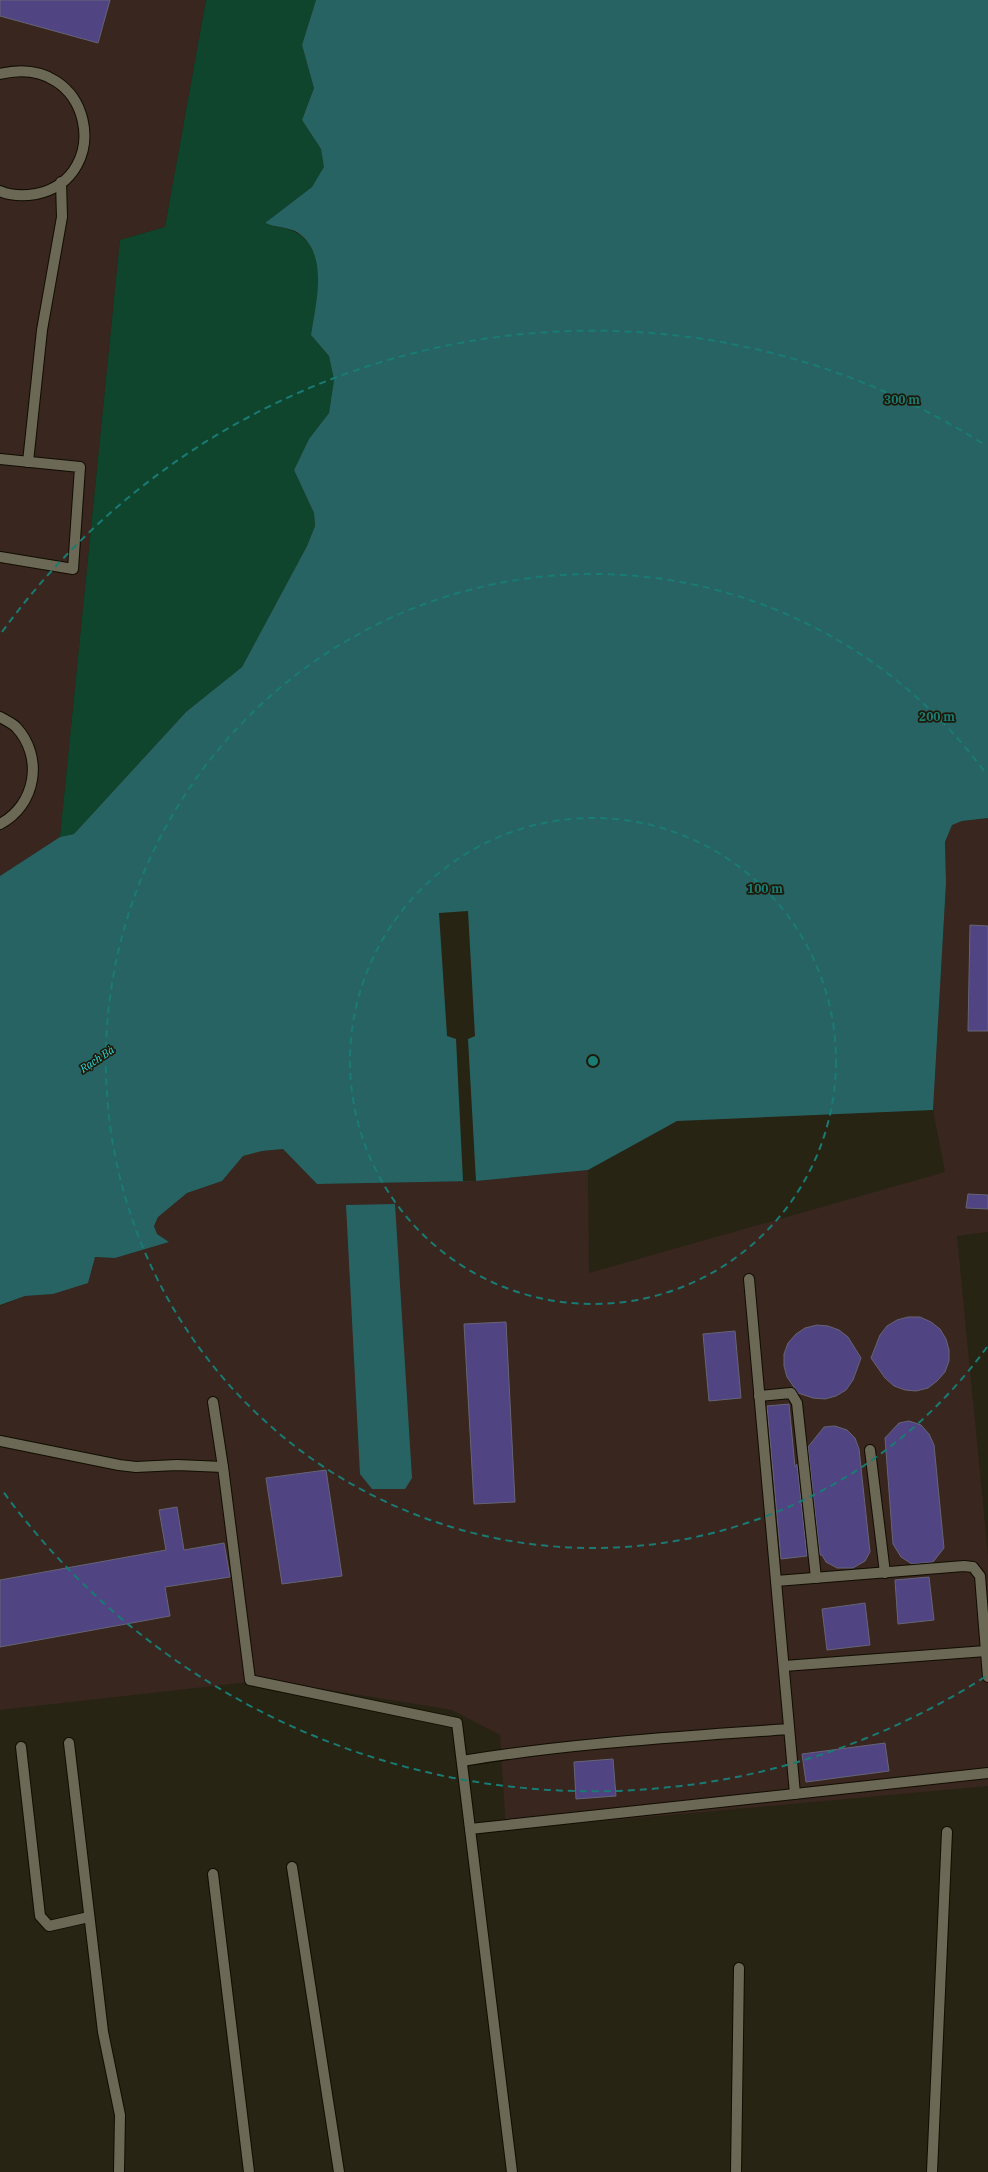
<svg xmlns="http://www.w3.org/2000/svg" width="988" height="2172" font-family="'IBM Plex Serif',serif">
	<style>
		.industrial { fill: #38261f }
		.green { fill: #0f452d }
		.water { fill: #286364 }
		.pier { fill: #272413 }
		.building { fill: #504482; stroke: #666476 }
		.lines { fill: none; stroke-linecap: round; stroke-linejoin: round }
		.minor-casing { stroke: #100d01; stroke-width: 12 }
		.minor { stroke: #6c6856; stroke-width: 10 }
		.ring { fill: none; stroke: #197b73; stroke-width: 2; stroke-dasharray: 7 5 }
		.labels { text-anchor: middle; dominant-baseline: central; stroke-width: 3.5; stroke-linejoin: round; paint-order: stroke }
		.water-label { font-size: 11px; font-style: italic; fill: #2edbdf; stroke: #1d1a0a }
		.centre { fill: #197b73; stroke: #1d1a0a; stroke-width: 2 }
		.ring-label { font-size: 12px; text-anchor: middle; font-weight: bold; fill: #197b73; stroke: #1d1a0a; stroke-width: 3.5; stroke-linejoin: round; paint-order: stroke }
	</style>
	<rect width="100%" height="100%" fill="#272413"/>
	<g class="industrial">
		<polygon points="0,0 206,0 165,227 120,240 60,837 0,876"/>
		<polygon points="988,818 988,1232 957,1236 988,1555 988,1786 506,1830 500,1735 452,1710 267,1680 0,1710 0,1306 25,1296 53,1294 95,1257 115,1258 169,1242 157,1234 154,1225 158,1217 187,1193 222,1181 243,1156 262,1151 283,1149 317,1184 476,1181 588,1170 589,1273 945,1172 933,1110 946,883 945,842 951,825 962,821"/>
	</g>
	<path class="green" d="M206 0H316L302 45 314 88 302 120 321 149 325 167 312 187 265 223C275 228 287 227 295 232 331 252 316 302 311 335L329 356 334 380 329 413 309 439 294 470 314 513 315 526 307 546 242 667 186 712 74 834 60 837 120 240 165 227Z"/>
	<g class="water">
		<path d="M316 0H988V818L962 821 952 825 945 842 946 883 933 1110 677 1121 588 1170 476 1181 317 1184 283 1149 262 1151 243 1156 222 1181 187 1193 158 1217 154 1226 157 1234 169 1242 115 1258 95 1257 88 1283 53 1294 25 1296 0 1305V876L60 837 74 834 186 712 242 667 307 546 315 526 314 513 294 470 309 439 329 413 334 380 329 356 311 335C316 302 330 251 295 231 286 227 274 227 265 223L312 187 324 167 321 149 302 120 314 88 302 45Z"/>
		<polygon points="395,1204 412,1478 405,1489 372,1489 360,1474 346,1205"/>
	</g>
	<polygon class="pier" points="468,911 475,1036 468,1039 476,1181 463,1181 456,1039 447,1036 439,913"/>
	<g class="building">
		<polygon points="0,0 110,0 98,43 0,16"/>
		<polygon points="970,925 988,926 988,1031 968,1031"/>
		<polygon points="968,1194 988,1195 988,1209 966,1208"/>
		<polygon points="908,1317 920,1317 931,1322 940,1329 946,1339 949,1350 949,1361 945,1372 937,1381 928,1388 916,1391 905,1390 894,1386 885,1378 871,1358 880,1335 887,1326 897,1320"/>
		<polygon points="506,1322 515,1502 474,1504 464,1324"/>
		<polygon points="817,1325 828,1326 839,1330 848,1337 861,1358 853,1380 846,1390 836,1396 825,1399 813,1398 798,1393 787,1377 784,1366 784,1354 788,1343 796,1334 805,1328"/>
		<polygon points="735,1331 741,1398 709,1401 703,1334"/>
		<polygon points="789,1404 795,1467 797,1464 807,1556 781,1559 767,1406"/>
		<polygon points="909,1421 921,1425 929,1434 934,1445 944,1548 933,1562 912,1564 901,1557 893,1544 885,1438 899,1423"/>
		<polygon points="835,1426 847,1430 855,1438 859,1449 870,1552 865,1561 853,1568 837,1568 826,1562 822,1555 820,1555 808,1447 824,1427"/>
		<polygon points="326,1470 342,1576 282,1584 266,1478"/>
		<polygon points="177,1507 184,1550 224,1543 230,1577 165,1587 170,1616 0,1647 0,1580 166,1550 159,1510"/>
		<polygon points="929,1577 934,1620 898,1624 895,1580"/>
		<polygon points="865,1603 870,1645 827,1650 822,1609"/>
		<polygon points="885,1743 889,1771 806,1782 802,1754"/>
		<polygon points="613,1759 616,1796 576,1799 574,1762"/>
	</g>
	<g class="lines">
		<g class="minor-casing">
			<g id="minor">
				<path d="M0 74C93 52 115 178 36 194 24 196 11 196 0 191"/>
				<polyline points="0,459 80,467 73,569 0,557"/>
				<polyline points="28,462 42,330 62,217 61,182"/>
				<path d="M0 717C5 720 12 723 16 727 44 757 36 805 0 824"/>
				<polyline points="749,1279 795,1794"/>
				<polyline points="759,1396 791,1393 797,1403 816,1578"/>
				<polyline points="213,1402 223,1467 250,1680 457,1723 512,2172"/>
				<polyline points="0,1441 119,1465 136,1467 177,1465 223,1467"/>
				<polyline points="870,1450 885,1573"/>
				<polyline points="776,1581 964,1566 973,1567 980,1576 988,1677"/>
				<polyline points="784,1666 986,1651"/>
				<polyline points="69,1743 103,2032 120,2115 119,2172"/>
				<polyline points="21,1747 40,1916 49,1926 89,1917"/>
				<path d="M462 1761C571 1743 680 1737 789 1729"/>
				<polyline points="470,1829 988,1773"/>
				<polyline points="292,1867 339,2172"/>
				<polyline points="213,1874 249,2172"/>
				<polyline points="736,2172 739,1968"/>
				<polyline points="932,2172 947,1832"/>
			</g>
		</g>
		<use href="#minor" class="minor"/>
	</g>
	<g class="ring">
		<circle cx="593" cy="1061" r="243"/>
		<path d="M987 1347A487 487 0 1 1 987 775"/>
		<path d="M985 1677A730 730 0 0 1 2 1490M2 632A730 730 0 0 1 985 445"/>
	</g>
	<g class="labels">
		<g class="water-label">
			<text transform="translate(97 1059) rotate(-34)">Rạch Bà</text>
		</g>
	</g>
	<circle cx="593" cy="1061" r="6" class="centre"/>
	<g class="ring-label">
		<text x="902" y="404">300 m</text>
		<text x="937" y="721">200 m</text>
		<text x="765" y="893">100 m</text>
	</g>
</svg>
